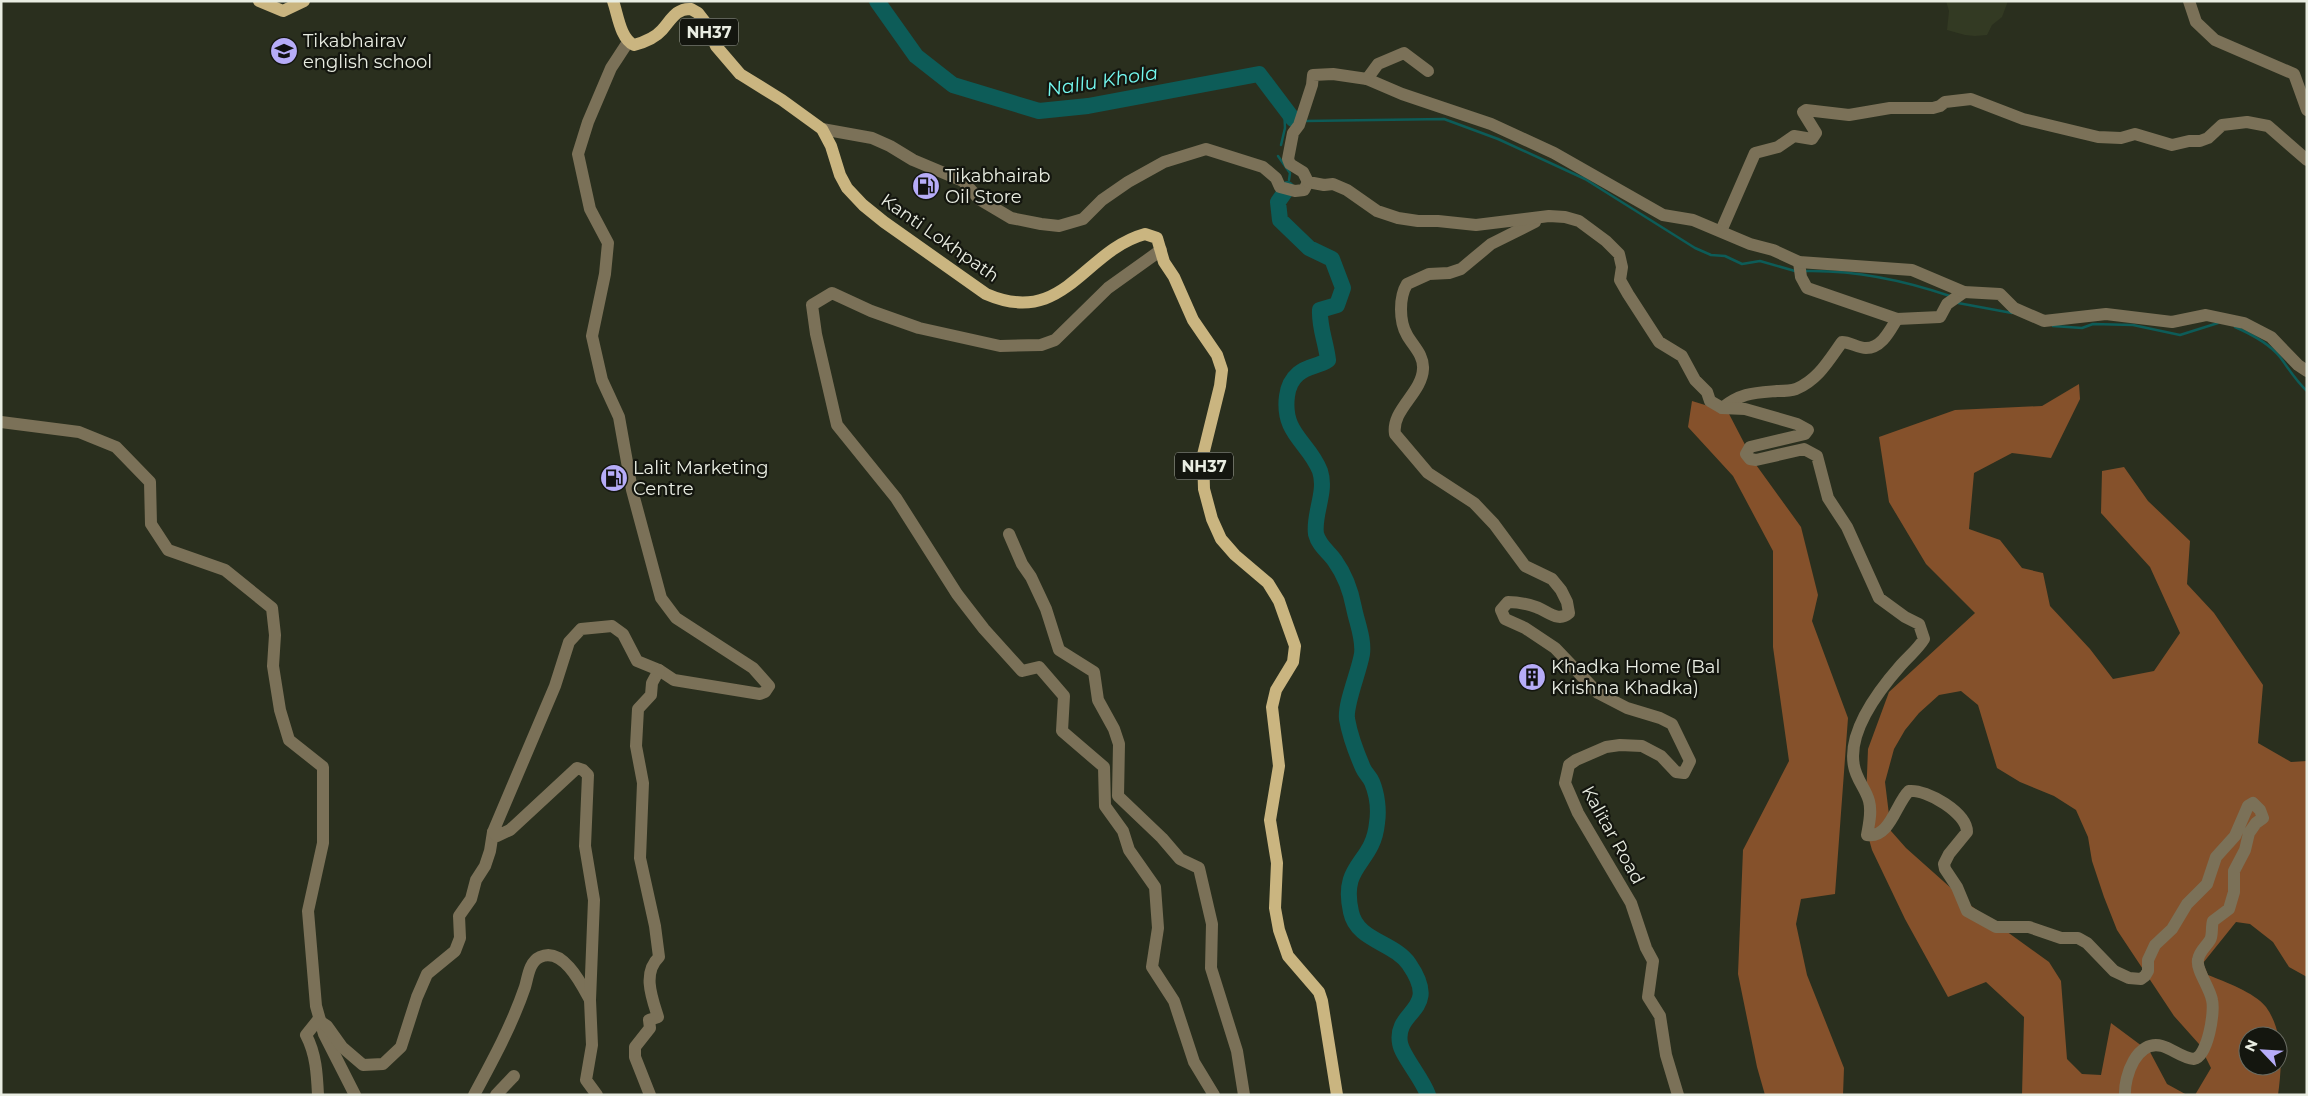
<svg xmlns="http://www.w3.org/2000/svg" width="2308" height="1096" font-family="Montserrat,sans-serif">
	<style>
		.built { fill: #333a23 }
		.forest { fill: #85512b; fill-rule: evenodd }
		.lines { fill: none; stroke-linecap: round; stroke-linejoin: round }
		.stream { stroke: #0d5c58; stroke-width: 2.5 }
		.river { stroke: #0d5c58; stroke-width: 16 }
		.minor { stroke: #7b7158; stroke-width: 12 }
		.major { stroke: #cab580; stroke-width: 12 }
		.labels { text-anchor: middle; dominant-baseline: central; stroke-width: 4.5; stroke-linejoin: round; paint-order: stroke }
		.shield { fill: #14160f; stroke: #a9aca3; stroke-width: 1 }
		.shield-label { font-size: 16px; font-weight: bold; fill: #e9ede2 }
		.poi-label { font-size: 18px; fill: #e9ede2; stroke: #14160f; text-anchor: start }
		.street-label { font-size: 18px; fill: #e9ede2; stroke: #14160f }
		.water-label { font-size: 19px; font-style: italic; fill: #74f9f0; stroke: #14160f }
	</style>
	<rect width="100%" height="100%" fill="#2a2f1e"/>
	<polygon class="built" points="1946,1 2008,1 2002,17 1992,25 1987,35 1975,36 1965,35 1947,30 1949,11"/>
	<g class="forest">
		<path d="M2079 384 2080 399 2051 458 2012 453 1974 473 1969 529 2000 540 2022 568 2043 573 2050 606 2090 649 2113 679 2154 671 2180 633 2150 567 2101 513 2102 471 2124 467 2148 501 2190 541 2187 584 2214 613 2263 685 2258 743 2291 762 2307 761V977L2289 967 2273 942 2250 924 2236 922 2203 963 2208 975C2225 982 2254 992 2266 1007 2284 1032 2282 1067 2278 1095H2195L2211 1068 2199 1044 2174 1016 2117 930 2104 897 2092 861 2088 837 2076 810 2054 796 2020 782 1997 768 1978 705 1961 691 1939 695 1919 713 1905 730 1894 749 1885 782 1891 831 1906 848 1970 905 2049 962 2061 981 2067 1059 2082 1074 2101 1075 2111 1023 2150 1052 2167 1084 2187 1095H2022L2024 1017 1986 982 1948 997 1905 919 1872 850 1865 825 1868 749 1889 692 1975 613 1926 564 1889 502 1879 437 1955 410 2042 406ZM2248 1036H2278V1066H2248Z"/>
		<polygon points="1692,401 1728,412 1754,462 1801,527 1818,595 1812,621 1848,718 1835,894 1801,899 1796,924 1807,975 1844,1068 1843,1095 1765,1095 1757,1067 1738,974 1743,850 1789,761 1773,647 1773,551 1733,476 1688,427"/>
	</g>
	<g class="lines">
		<g class="stream">
			<polyline points="1306,121 1444,119 1498,139 1585,179 1695,248 1711,255 1725,256 1742,264 1760,261 1795,271"/>
			<polyline points="1281,145 1285,128 1284,107"/>
			<polyline points="1278,156 1290,173 1289,180"/>
			<path d="M1806 271C1856 270 1903 280 1950 296"/>
			<polyline points="1958,303 2012,313"/>
			<polyline points="2053,326 2082,328 2093,324 2133,325 2180,335 2218,323"/>
			<path d="M2235 327C2251 334 2269 343 2280 357 2289 369 2296 381 2307 391"/>
		</g>
		<g class="river">
			<polyline points="877,1 916,56 953,85 1039,111 1088,106 1259,74 1293,119"/>
			<path d="M1287 189 1278 202 1280 220 1309 248 1332 259 1343 288 1337 305 1320 310C1319 327 1326 342 1328 360 1318 367 1308 365 1298 374 1291 380 1288 388 1287 396 1282 434 1309 442 1320 471 1327 492 1313 514 1316 534 1319 546 1329 552 1335 561 1345 575 1351 592 1354 608 1357 623 1364 639 1362 654 1359 672 1345 704 1347 719 1350 736 1356 752 1363 768 1365 773 1370 777 1372 782 1377 794 1379 810 1377 823 1373 865 1340 863 1351 912 1357 941 1394 942 1409 964 1442 1012 1394 1009 1400 1043 1402 1056 1422 1078 1428 1095"/>
		</g>
		<g class="minor">
			<polyline points="2189,1 2196,22 2215,40 2294,74 2307,110"/>
			<polyline points="1367,79 1378,64 1404,53 1428,71"/>
			<polyline points="822,129 872,138 890,146 913,160 963,181 979,199 1011,218 1041,224 1059,226 1083,219 1102,200 1128,182 1164,162 1206,149 1263,167 1276,178 1280,187 1295,191 1304,190 1308,182"/>
			<path d="M1535 222 1491 244 1461 269 1449 273 1429 274 1407 284C1399 297 1399 321 1407 335 1413 346 1424 355 1423 369 1422 393 1391 410 1395 434L1428 473 1474 503 1494 524 1525 566 1552 579 1561 590 1567 602 1569 613C1558 623 1548 611 1536 607 1527 604 1518 602 1508 602L1501 610 1505 619 1525 628 1555 648 1598 693 1627 708 1660 718 1672 724 1690 761 1684 773 1676 772 1661 756 1642 746 1620 745 1606 747 1576 760 1569 765 1565 783 1578 813 1631 903 1646 948 1653 961 1648 997 1660 1016 1666 1055 1678 1095"/>
			<polyline points="1721,231 1755,153 1778,147 1794,136 1812,139 1816,133 1803,112 1806,110 1849,115 1890,108 1933,108 1940,106 1945,102 1971,99 2023,119 2098,137 2121,138 2135,134 2172,145 2189,141 2200,141 2208,138 2222,125 2247,122 2268,126 2307,160"/>
			<polyline points="1161,250 1108,288 1055,340 1041,345 1000,346 919,328 871,311 832,293 812,305 816,334 837,425 896,498 957,594 984,629 1022,671 1039,667 1064,696 1062,731 1104,767 1105,806 1123,831 1129,850 1155,887 1158,928 1152,967 1174,1001 1194,1062 1214,1095"/>
			<polyline points="1799,262 1801,277 1807,288 1897,319 1940,317 1947,304 1964,292"/>
			<path d="M1722 408C1741 393 1753 393 1777 391 1783 391 1790 391 1796 389 1818 380 1829 360 1842 342 1850 342 1858 348 1866 348 1882 348 1890 330 1897 319"/>
			<polyline points="1,422 79,432 116,447 150,482 151,524 168,550 225,570 272,608 275,635 273,666 280,710 289,740 323,767 323,843 308,911 316,1006 324,1034 355,1095"/>
			<polyline points="1009,534 1022,564 1031,577 1046,609 1059,650 1094,672 1098,700 1114,729 1119,744 1118,796 1162,838 1180,859 1199,868 1212,924 1211,968 1237,1051 1244,1095"/>
			<path d="M318 1095C317 1074 316 1054 306 1035L318 1020 327 1026 342 1047 363 1065 383 1064 401 1047 417 997 427 974 455 951 460 938 459 916 471 899 476 880 485 866 490 851 493 832"/>
			<path d="M474 1095C493 1060 512 1025 525 987 528 977 529 962 540 957 563 946 582 985 590 1000"/>
			<polyline points="496,1095 514,1076"/>
			<polyline points="597,1095 586,1080 592,1045 590,1000 594,900 585,846 588,775 583,770 577,768 510,830 497,836 493,832 555,686 569,642 581,629 612,626 623,634 637,661 659,670 674,680 760,694 765,692 769,686 753,668 676,618 661,598 632,490 619,417 602,380 592,336 605,274 608,243 590,209 578,154 588,122 611,68 628,42"/>
			<path d="M650 1095 635 1057V1047L650 1028 649 1020 658 1017C652 998 642 973 659 957L655 926 640 858 643 783 636 746 638 709 651 695 652 683 659 670"/>
			<path d="M2125 1095C2124 1076 2137 1039 2162 1046 2173 1049 2182 1058 2194 1059 2208 1056 2215 1011 2212 1000 2210 988 2196 970 2198 960 2199 951 2206 947 2210 940 2213 935 2211 927 2213 921L2229 909 2234 892V871L2245 850 2249 833 2256 823 2263 818 2260 810 2253 803 2248 806 2235 836 2216 857 2207 884 2187 904 2172 929 2155 945 2148 960V971L2145 976 2141 979 2129 978 2114 971 2087 943 2078 938H2061L2029 927H1996L1967 911 1957 887 1945 869 1944 864 1949 854 1967 832C1967 813 1927 789 1909 791 1896 803 1890 839 1867 835 1869 824 1872 812 1869 801 1866 789 1856 779 1854 766 1847 731 1879 690 1901 665 1909 656 1918 649 1924 639L1919 624 1905 617 1879 598 1847 527 1828 498 1817 456 1804 449 1756 460 1750 459 1746 454 1750 447 1805 434 1808 430 1797 424 1745 409 1722 408 1710 401 1707 392 1695 380 1682 356 1659 342 1628 294 1620 280 1622 267 1619 254 1606 241 1579 221 1565 217 1549 216 1476 225 1438 221H1418L1398 218 1377 211 1347 190 1333 184 1324 185 1308 182 1303 172 1290 164 1288 159 1293 133 1299 125 1312 85 1313 75 1333 74 1367 79 1402 94 1491 124 1554 153 1663 215 1693 220 1750 244 1773 250 1799 262 1912 270 1964 292 2000 294 2014 308 2044 321 2106 314 2172 322 2206 315 2244 323 2271 337 2298 365 2307 371"/>
		</g>
		<g class="major">
			<polyline points="259,1 283,11 304,1"/>
			<path d="M613 1C618 15 620 38 634 45 645 42 655 38 662 30 671 20 676 8 691 9L698 13 705 22 716 46 740 74 782 100 822 129 831 146 840 175 847 188 863 205 884 222 986 294C1064 328 1083 251 1145 234L1157 238 1164 262 1174 277 1193 320 1217 355 1222 370 1220 386 1203 455 1204 489 1212 519 1221 539 1235 555 1268 583 1279 601 1295 646 1293 662 1276 690 1272 707 1279 766 1270 820 1277 863 1275 908 1279 930 1288 956 1319 992 1322 1001 1337 1095"/>
		</g>
	</g>
	<defs>
		<g id="school-disc" transform="scale(1.4375)"><circle r="9.5" fill="#b6acf8" stroke="#14160f"/><path d="M0-5L7-2L0 1L-7-2ZM-4 1L0 2.5L4 1V4Q0 6-4 4Z" fill="#111"/></g>
		<g id="fuel-disc" transform="scale(1.4375)"><circle r="9.5" fill="#b6acf8" stroke="#14160f"/><path d="M-5.5-6h7V0h2V4h1.3V-2.5L3-4.5l.8-.8L6-3V5H2.5V1h-1V6h-7ZM-4.2-4.7v3.2H.2V-4.7Z" fill="#111"/></g>
		<g id="building-disc" transform="scale(1.4375)"><circle r="9.5" fill="#b6acf8" stroke="#14160f"/><path d="M-4-6H4V6H1V3H-1V6H-4ZM-2.5-4.3h1.7v1.8h-1.7ZM.8-4.3h1.7v1.8H.8ZM-2.5-1h1.7V.8h-1.7ZM.8-1h1.7V.8H.8Z" fill="#111"/></g>
	</defs>
	<g fill-rule="evenodd">
		<use href="#school-disc" x="284" y="51"/>
		<use href="#fuel-disc" x="926" y="186"/>
		<use href="#fuel-disc" x="614" y="478"/>
		<use href="#building-disc" x="1532" y="677"/>
	</g>
	<g class="labels">
		<g class="shield">
			<rect x="680" y="18.5" width="58" height="27" rx="4"/>
			<rect x="1175" y="452.5" width="58" height="27" rx="4"/>
		</g>
		<g class="shield-label">
			<text x="709" y="32">NH37</text>
			<text x="1204" y="466">NH37</text>
		</g>
		<g class="poi-label">
			<text x="303" y="41">Tikabhairav<tspan x="303" dy="21">english school</tspan></text>
			<text x="945" y="176">Tikabhairab<tspan x="945" dy="21">Oil Store</tspan></text>
			<text x="633" y="468">Lalit Marketing<tspan x="633" dy="21">Centre</tspan></text>
			<text x="1551" y="667">Khadka Home (Bal<tspan x="1551" dy="21">Krishna Khadka)</tspan></text>
		</g>
		<g class="street-label">
			<text transform="translate(940 238) rotate(35)">Kanti Lokhpath</text>
			<text transform="translate(1613 835) rotate(61)">Kalitar Road</text>
		</g>
		<g class="water-label">
			<text transform="translate(1102 81) rotate(-9)">Nallu Khola</text>
		</g>
	</g>
	<rect width="2308" height="1096" fill="none" stroke="#e9ede2" stroke-width="5"/>
	<g transform="translate(2263 1051) rotate(295)"><circle r="24" fill="#14160f" stroke="#696c63"/>
	<path d="M0-4L9 19L0 12L-9 19Z" fill="#b6acf8"/>
	<text y="-8" font-size="14" font-weight="bold" text-anchor="middle" fill="#e9ede2">N</text>
	</g>
</svg>
